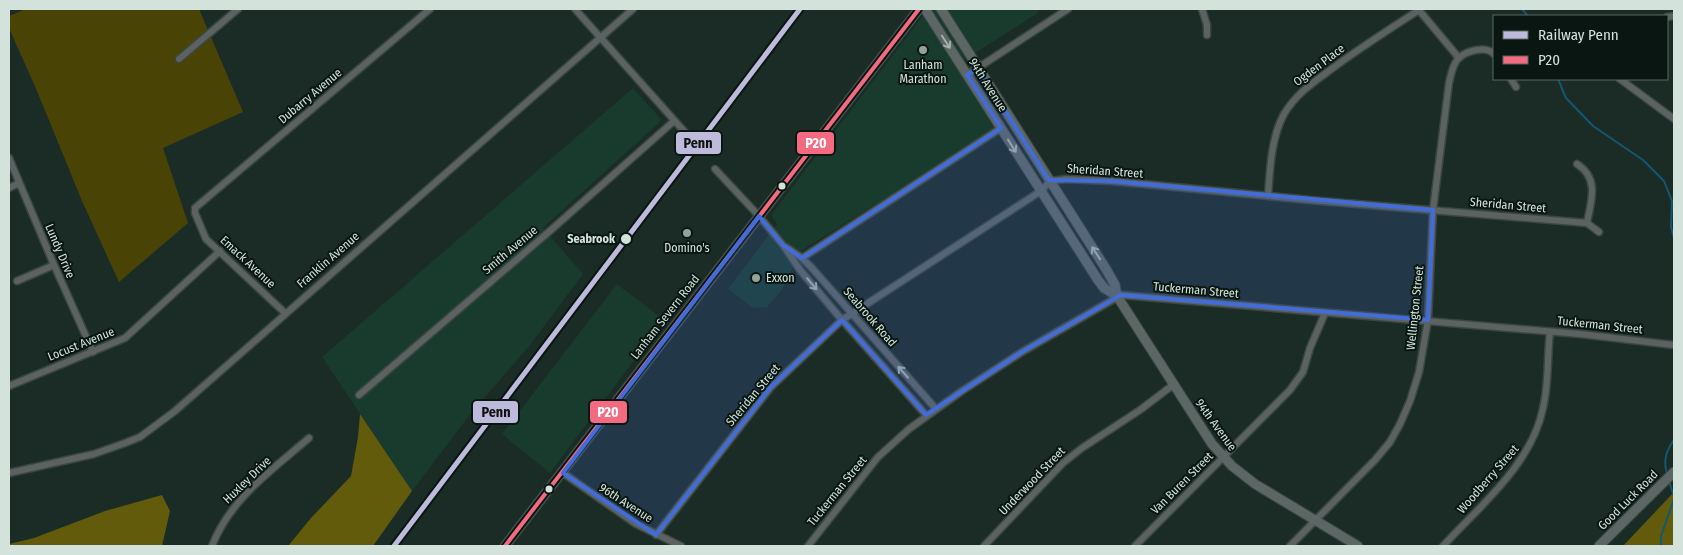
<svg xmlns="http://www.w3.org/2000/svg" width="1683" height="555" font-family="'Fira Sans Condensed',sans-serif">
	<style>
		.built { fill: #183b2e }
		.green { fill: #494406 }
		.forest { fill: #615b0b }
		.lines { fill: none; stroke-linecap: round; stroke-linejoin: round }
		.stream { stroke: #155670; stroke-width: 2 }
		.street-casing { stroke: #3a4741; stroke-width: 9 }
		.secondary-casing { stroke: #3a4741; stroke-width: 11 }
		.street { stroke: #5b6261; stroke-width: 6 }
		.secondary { stroke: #5c6664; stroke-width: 9 }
		.bus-1-casing { stroke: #0a1611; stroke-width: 8 }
		.bus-1 { stroke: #f46a80; stroke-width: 4 }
		.rail-1-casing { stroke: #0a1611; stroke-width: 9 }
		.rail-1 { stroke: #bdbadc; stroke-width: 5 }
		.oneway { stroke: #a3b1ac }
		.oneway2 { stroke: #a3afab }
		.marked { fill: #416cd9; fill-opacity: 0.2; stroke: #416cd9; stroke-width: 4; stroke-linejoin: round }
		.poi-dot { fill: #93a39c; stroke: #0a1611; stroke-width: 2 }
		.bus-dot { fill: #d3e3dc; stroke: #0a1611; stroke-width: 2 }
		.labels { text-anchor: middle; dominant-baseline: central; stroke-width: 4; stroke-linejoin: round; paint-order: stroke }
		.poi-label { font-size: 12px; fill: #d3e3dc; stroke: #0a1611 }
		.street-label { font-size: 12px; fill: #d3e3dc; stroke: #0a1611 }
		.stop-label { font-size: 12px; font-weight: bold; fill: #d3e3dc; stroke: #0a1611; text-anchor: end }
		.line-badge { stroke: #0a1611; stroke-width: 2 }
		.badge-label { font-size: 14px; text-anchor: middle; font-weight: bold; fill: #fff }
		.pale-badge-label { font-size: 14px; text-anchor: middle; font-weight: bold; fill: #111 }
	</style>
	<rect width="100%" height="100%" fill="#1b2b25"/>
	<g class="built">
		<polygon points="928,9 1036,9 1038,13 956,65 996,129 801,251 781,291 767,307 753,308 728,289 777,224 771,215"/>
		<polygon points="633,88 662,120 543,228 583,274 530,345 468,417 412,491 322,357"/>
		<polygon points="617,284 664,320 550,473 502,434"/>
	</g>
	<polygon class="green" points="26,9 199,9 243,112 163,148 188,223 119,282 82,201 37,91 9,28 9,16"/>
	<g class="forest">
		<polygon points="360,414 412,491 373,546 288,546 311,518 351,476 358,437"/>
		<polygon points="1674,492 1674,546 1623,546"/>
		<polygon points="162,495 170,511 162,546 9,546 9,544 34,538 105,511"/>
	</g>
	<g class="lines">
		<g class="stream">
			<polyline points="1522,9 1528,16"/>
			<polyline points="1558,79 1566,98 1593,126 1643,160 1664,181 1672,201 1671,227 1674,238"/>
			<path d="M1667 474C1663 460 1666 451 1674 440"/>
			<polyline points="1669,481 1674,497"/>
			<polyline points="1661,546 1661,536 1674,499"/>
		</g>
		<g class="street-casing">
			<g id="street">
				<polyline points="575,9 691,139"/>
				<polyline points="1202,9 1207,25 1207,35"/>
				<polyline points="1418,9 1459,58"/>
				<polyline points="1667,17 1674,16"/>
				<polyline points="179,59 238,9"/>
				<polyline points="967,75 1068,9"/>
				<polyline points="1511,79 1516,87"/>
				<polyline points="1620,79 1674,119"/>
				<polyline points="9,158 54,265 93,352"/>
				<path d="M1577 164C1600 179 1591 201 1587 223"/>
				<polyline points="715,169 759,216 783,245 800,270 842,320 926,415"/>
				<polyline points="9,188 19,183"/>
				<path d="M1268 196C1270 169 1271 138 1284 114 1297 92 1317 80 1337 65 1363 46 1391 28 1419 10"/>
				<polyline points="786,247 802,258 811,267 936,409"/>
				<polyline points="802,258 1001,128"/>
				<polyline points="17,281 54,265"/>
				<polyline points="285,313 206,239 195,213 195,208 430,9"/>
				<polyline points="9,386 125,338 220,251"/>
				<polyline points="359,395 551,230 674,121"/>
				<polyline points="9,473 94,454 125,443 140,437 175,411 633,9"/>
				<polyline points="563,473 636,524 681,546"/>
				<polyline points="656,535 771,387 842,320 1041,191 1050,181 1066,179 1112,181 1321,201 1587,223 1599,232"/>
				<path d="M212 546C230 499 272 470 309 438"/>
				<polyline points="808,546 878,457 909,429 962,391 1022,352 1121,295 1580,334 1674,345"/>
				<polyline points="984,546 1063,463 1082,448 1140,410 1173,385"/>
				<polyline points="1135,546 1290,390 1303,372 1310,348 1325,313"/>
				<path d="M1290 546 1375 460 1390 442 1400 424 1410 401 1419 372 1428 320 1433 210 1449 83C1451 75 1452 67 1457 60 1464 51 1486 45 1494 54"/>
				<path d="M1443 546C1480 506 1532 464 1543 408 1549 384 1547 357 1550 332"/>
			</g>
		</g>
		<g class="secondary-casing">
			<g id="secondary">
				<polyline points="925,9 1098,280 1104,288 1117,296 1212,444 1232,466 1255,484 1358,546"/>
				<polyline points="941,9 1106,269 1115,285 1117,296"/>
				<polyline points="505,546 919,9"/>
				<polyline points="1599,546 1674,472"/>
			</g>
		</g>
		<use href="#street" class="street"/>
		<use href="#secondary" class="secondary"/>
		<g class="bus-1-casing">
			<polyline id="bus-1" points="505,546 919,9"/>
		</g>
		<use href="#bus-1" class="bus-1"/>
		<g class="rail-1-casing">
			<polyline id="rail-1" points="394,546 800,9"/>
		</g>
		<use href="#rail-1" class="rail-1"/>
	</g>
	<defs><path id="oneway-shaft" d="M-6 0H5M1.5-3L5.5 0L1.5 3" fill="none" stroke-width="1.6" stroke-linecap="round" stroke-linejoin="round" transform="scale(1.25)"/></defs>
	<g class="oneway">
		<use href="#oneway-shaft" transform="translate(946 42) rotate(57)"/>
		<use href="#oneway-shaft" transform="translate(1012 146) rotate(58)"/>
		<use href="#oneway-shaft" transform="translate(1096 253) rotate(-123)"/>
	</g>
	<g class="oneway2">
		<use href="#oneway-shaft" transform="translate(812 284) rotate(50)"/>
		<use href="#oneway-shaft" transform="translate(903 372) rotate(-132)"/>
	</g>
	<path class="marked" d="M978 68 1049 180 1112 181 1433 210 1428 320 1121 295 1022 352 926 415 842 320 771 387 656 535 563 473 759 216 783 245 802 258 1001 128 967 75Z"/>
	<g class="poi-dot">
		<circle cx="923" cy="50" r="5"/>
		<circle cx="687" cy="233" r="5"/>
		<circle cx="756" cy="278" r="5"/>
	</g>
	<g class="bus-dot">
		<circle cx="782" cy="186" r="4.5"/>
		<circle cx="626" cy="239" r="6"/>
		<circle cx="549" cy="489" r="4.5"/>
	</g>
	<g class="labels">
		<g class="poi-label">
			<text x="923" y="65">Lanham<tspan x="923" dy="14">Marathon</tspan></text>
			<text x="687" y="248">Domino's</text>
			<text x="766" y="278" text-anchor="start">Exxon</text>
		</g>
		<g class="street-label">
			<text transform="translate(1319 65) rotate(-37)">Ogden Place</text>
			<text transform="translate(988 85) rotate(58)">94th Avenue</text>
			<text transform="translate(310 96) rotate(-40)">Dubarry Avenue</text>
			<text transform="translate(1105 171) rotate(4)">Sheridan Street</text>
			<text transform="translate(1508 205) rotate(5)">Sheridan Street</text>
			<text transform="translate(510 250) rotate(-40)">Smith Avenue</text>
			<text transform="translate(60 251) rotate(67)">Lundy Drive</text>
			<text transform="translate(328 260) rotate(-41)">Franklin Avenue</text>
			<text transform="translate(248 262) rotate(43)">Emack Avenue</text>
			<text transform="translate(1196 290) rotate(5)">Tuckerman Street</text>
			<text transform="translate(1415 308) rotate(-84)">Wellington Street</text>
			<text transform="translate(665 317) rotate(-52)">Lanham Severn Road</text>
			<text transform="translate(870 317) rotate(49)">Seabrook Road</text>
			<text transform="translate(1600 325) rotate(6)">Tuckerman Street</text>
			<text transform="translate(81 344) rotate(-22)">Locust Avenue</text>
			<text transform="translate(753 395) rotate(-50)">Sheridan Street</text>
			<text transform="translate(1216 425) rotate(54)">94th Avenue</text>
			<text transform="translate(1488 479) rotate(-49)">Woodberry Street</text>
			<text transform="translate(247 480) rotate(-44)">Huxley Drive</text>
			<text transform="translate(1032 481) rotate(-46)">Underwood Street</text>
			<text transform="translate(1182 483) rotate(-45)">Van Buren Street</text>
			<text transform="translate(837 491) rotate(-51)">Tuckerman Street</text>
			<text transform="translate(1628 500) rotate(-45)">Good Luck Road</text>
			<text transform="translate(626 503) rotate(33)">96th Avenue</text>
		</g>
		<g class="stop-label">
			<text x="615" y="239">Seabrook</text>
		</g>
	</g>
	<g class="line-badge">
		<rect x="675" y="131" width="47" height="24" rx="5" fill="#bdbadc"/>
		<rect x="796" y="131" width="39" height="24" rx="5" fill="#f46a80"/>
		<rect x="472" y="400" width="47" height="24" rx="5" fill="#bdbadc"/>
		<rect x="589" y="400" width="39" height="24" rx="5" fill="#f46a80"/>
	</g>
	<g class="badge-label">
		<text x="816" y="148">P20</text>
		<text x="608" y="417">P20</text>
	</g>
	<g class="pale-badge-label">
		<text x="698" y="148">Penn</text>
		<text x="496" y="417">Penn</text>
	</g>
	<rect width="1683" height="555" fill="none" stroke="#d3e3dc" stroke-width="20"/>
	<rect x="1493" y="15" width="175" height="65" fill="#0a1611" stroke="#5a6862"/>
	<rect x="1503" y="31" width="25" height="8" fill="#bdbadc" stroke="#5a6862"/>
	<text x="1538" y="40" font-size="15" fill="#d3e3dc">Railway Penn</text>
	<rect x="1503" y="56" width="25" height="8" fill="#f46a80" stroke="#5a6862"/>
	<text x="1538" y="65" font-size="15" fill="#d3e3dc">P20</text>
</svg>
